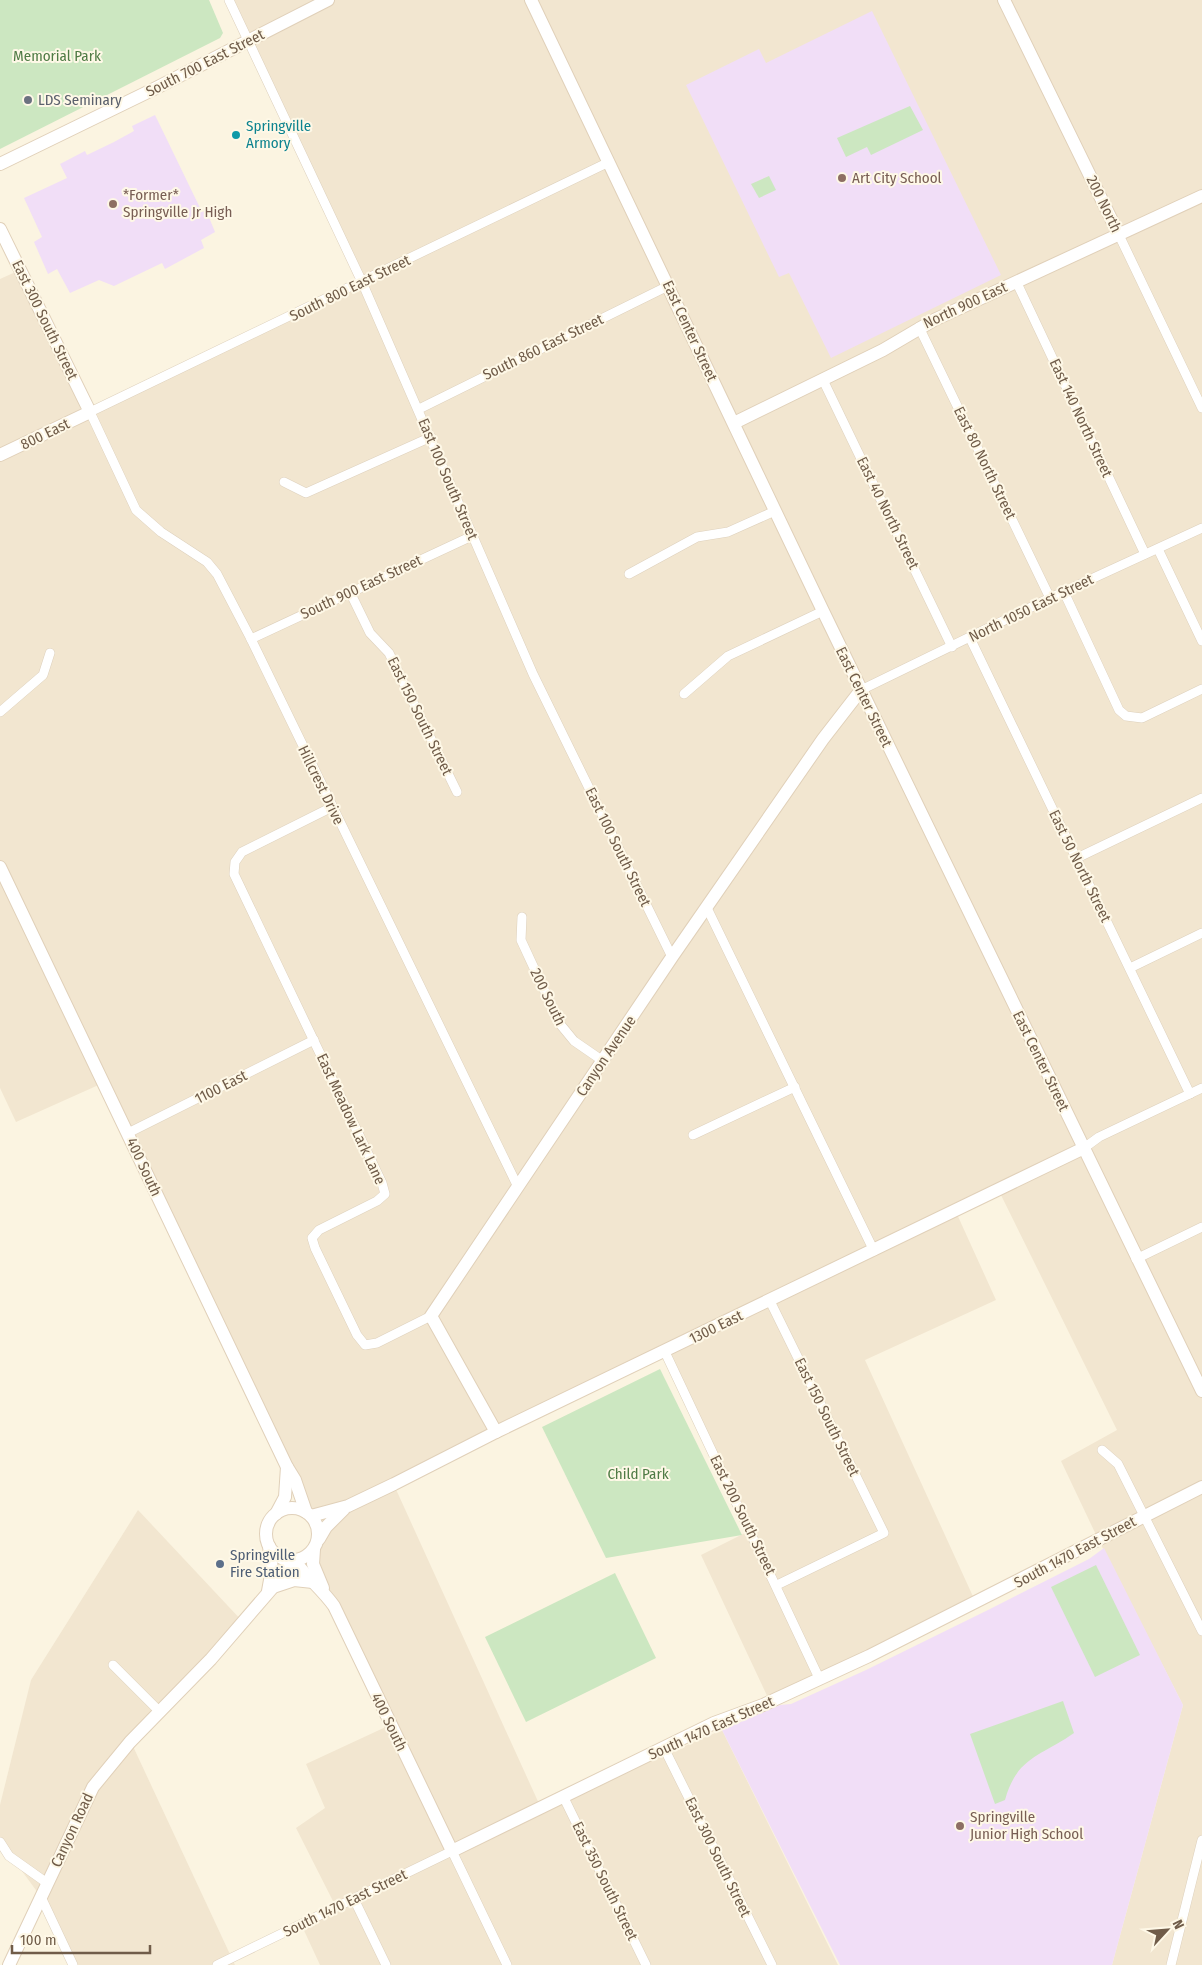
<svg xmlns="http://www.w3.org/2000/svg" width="1202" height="1965" font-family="'Fira Sans Condensed',sans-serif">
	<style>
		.residential { fill: #f2e6d0 }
		.education { fill: #f1def7 }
		.green { fill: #cce7c1 }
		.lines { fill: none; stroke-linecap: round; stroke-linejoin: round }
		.street-casing { stroke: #ded1bd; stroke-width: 10 }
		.secondary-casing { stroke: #e0d0b9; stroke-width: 14 }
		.street { stroke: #fff; stroke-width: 9 }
		.secondary { stroke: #fff; stroke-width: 12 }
		.worship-dot { fill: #6b7280; stroke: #fef8e7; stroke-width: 2 }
		.culture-dot { fill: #0f9aa8; stroke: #fef8e7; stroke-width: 2 }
		.education-dot { fill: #8d6e63; stroke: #fef8e7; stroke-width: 2 }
		.service-dot { fill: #5c6f8a; stroke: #fef8e7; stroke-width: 2 }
		.labels { text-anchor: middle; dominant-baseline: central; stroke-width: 4; stroke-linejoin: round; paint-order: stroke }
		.park-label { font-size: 15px; fill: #4f7b45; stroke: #fef8e7 }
		.street-label { font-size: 15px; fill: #705c49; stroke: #fef8e7 }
		.worship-label { font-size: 15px; fill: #5b616d; stroke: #fef8e7; text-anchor: start }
		.culture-label { font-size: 15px; fill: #0d838f; stroke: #fef8e7; text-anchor: start }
		.education-label { font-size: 15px; fill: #785e54; stroke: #fef8e7; text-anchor: start }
		.service-label { font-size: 15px; fill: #4e5e75; stroke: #fef8e7; text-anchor: start }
	</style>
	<rect width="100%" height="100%" fill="#fbf4e1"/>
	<g class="residential">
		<polygon points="229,0 1202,0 1202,1965 1112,1965 1183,1705 1098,1539 1061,1461 1117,1430 999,1191 956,1212 996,1300 865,1360 976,1603 770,1702 701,1555 749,1531 665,1353 394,1485 541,1808 722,1730 838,1965 320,1965 301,1924 336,1907 296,1828 325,1808 306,1764 390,1725 334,1606 314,1549 347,1506 306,1512 103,1083 16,1122 0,1088 0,279 20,270 90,412 362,282"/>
		<polygon points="138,1510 243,1622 131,1742 235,1965 78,1965 41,1897 0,1841 0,1805 31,1680"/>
	</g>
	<g class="education">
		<polygon points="872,11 1001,275 831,358 789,273 779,277 686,85 759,49 766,63"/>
		<polygon points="155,115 202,212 206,210 215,232 201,240 204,248 165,269 162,263 114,286 99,280 70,293 57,269 48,274 34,242 42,237 24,198 67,178 60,164 85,151 87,155 114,142 134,131 132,126"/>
		<polygon points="1104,1548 1183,1705 1112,1965 840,1965 722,1730 780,1705 791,1704 866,1670 990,1609 1089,1559"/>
	</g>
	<g class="green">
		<polygon points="0,0 209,0 223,33 220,38 0,149"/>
		<polygon points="910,106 923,130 871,155 867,147 846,157 837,138"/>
		<polygon points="769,176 776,190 759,198 751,184"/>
		<polygon points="660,1369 742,1535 606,1558 542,1427"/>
		<polygon points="1096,1565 1140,1655 1095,1677 1051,1587"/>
		<polygon points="615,1573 656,1658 526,1722 485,1637"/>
		<path d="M1063 1701 1074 1733C1042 1756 1017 1756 1005 1800L995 1804 970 1734Z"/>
	</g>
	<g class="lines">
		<g class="street-casing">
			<g id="street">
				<polyline points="229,0 362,282 533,674 672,957"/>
				<polyline points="1119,235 1202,408"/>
				<polyline points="1016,281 1145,554"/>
				<polyline points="919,327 1050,598"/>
				<polyline points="823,380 952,647"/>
				<polyline points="419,409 668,286"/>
				<polyline points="284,482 306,493 431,437"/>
				<polyline points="1158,549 1202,641"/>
				<polyline points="629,574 697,537 728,532 775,511"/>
				<polyline points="350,592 370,633 389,653 457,792"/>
				<polyline points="1064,592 1119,710 1126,716 1142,718 1202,689"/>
				<polyline points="970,638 1190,1094"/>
				<polyline points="251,639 472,536"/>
				<polyline points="861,690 1050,598 1202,528"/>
				<polyline points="684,694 728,656 823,611"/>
				<polyline points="0,712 43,675 50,653"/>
				<polyline points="332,807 242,852 235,862 234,874 382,1183 385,1194 377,1201 319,1230 312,1238 315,1248 357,1335 365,1345 377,1343 431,1316"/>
				<polyline points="1077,858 1202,798"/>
				<polyline points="707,908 874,1251"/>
				<polyline points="522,917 521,940 560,1024 574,1041 603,1061"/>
				<polyline points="1130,968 1202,933"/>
				<polyline points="128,1133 314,1040"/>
				<polyline points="693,1135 795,1087"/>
				<polyline points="1084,1148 1099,1137 1202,1088"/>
				<polyline points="518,1187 251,639 217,574 207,562 161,532 136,510 90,412 609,162"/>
				<polyline points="1136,1259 1202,1227"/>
				<polyline points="770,1301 884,1533 777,1585"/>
				<polyline points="665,1352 819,1678"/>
				<polyline points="1102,1450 1118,1464 1202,1631"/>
				<polyline points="113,1665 160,1712"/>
				<polyline points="664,1748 772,1965"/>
				<polyline points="564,1798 646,1965"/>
				<polyline points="0,1842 9,1856 47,1883"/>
				<polyline points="41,1897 73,1965"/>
				<polyline points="354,1899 386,1965"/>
				<polyline points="217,1965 452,1851 507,1965"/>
				<polyline points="1171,1965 1202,1840"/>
			</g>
		</g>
		<g class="secondary-casing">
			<g id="secondary">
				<polyline points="531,0 823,611 1202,1391"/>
				<polyline points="1004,0 1119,235"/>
				<polyline points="0,164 156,88 328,0"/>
				<polyline points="0,229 90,412 0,455"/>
				<polyline points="734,423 883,350 934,320 1202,196"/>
				<polyline points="0,867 287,1467 295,1480 306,1512"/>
				<polyline points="496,1432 431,1316 672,957 823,739 861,690"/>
				<circle cx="292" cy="1534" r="26"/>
				<polyline points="276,1514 285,1497 287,1467"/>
				<polyline points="311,1516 348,1506 394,1484 496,1432 1084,1148"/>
				<polyline points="319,1539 326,1527 344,1509"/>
				<polyline points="314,1549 313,1564 323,1588"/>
				<path d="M294 1560C306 1577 322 1589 334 1606L452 1851 714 1723 763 1705 869 1656 1202 1487"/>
				<polyline points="273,1587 294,1580 313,1582"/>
				<polyline points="268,1591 272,1569 269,1546"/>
				<polyline points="9,1965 93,1787 130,1742 211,1659 280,1579 292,1560"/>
			</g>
		</g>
		<use href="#street" class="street"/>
		<use href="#secondary" class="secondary"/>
	</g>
	<circle class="worship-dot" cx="28" cy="100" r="5"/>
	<circle class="culture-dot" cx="236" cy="135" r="5"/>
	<g class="education-dot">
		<circle cx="842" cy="178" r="5"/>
		<circle cx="113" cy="204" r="5"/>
		<circle cx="960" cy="1826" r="5"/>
	</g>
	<circle class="service-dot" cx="220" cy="1564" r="5"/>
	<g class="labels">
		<g class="park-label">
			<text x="57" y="56">Memorial Park</text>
			<text x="638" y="1474">Child Park</text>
		</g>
		<g class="street-label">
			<text transform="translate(205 63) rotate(-27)">South 700 East Street</text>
			<text transform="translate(1104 204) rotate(64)">200 North</text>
			<text transform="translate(350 288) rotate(-26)">South 800 East Street</text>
			<text transform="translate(965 305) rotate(-25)">North 900 East</text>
			<text transform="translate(45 320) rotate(64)">East 300 South Street</text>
			<text transform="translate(690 331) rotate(65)">East Center Street</text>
			<text transform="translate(543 347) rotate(-26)">South 860 East Street</text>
			<text transform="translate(1081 418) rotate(65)">East 140 North Street</text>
			<text transform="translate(45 434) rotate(-26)">800 East</text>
			<text transform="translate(985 463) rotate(64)">East 80 North Street</text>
			<text transform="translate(448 479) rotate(67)">East 100 South Street</text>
			<text transform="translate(888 513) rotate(64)">East 40 North Street</text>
			<text transform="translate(361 587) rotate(-25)">South 900 East Street</text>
			<text transform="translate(1031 608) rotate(-26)">North 1050 East Street</text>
			<text transform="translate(864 697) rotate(64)">East Center Street</text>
			<text transform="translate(420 716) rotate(64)">East 150 South Street</text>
			<text transform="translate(321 785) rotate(64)">Hillcrest Drive</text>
			<text transform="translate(618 847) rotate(64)">East 100 South Street</text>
			<text transform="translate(1080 866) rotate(64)">East 50 North Street</text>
			<text transform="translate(548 997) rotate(64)">200 South</text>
			<text transform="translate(606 1056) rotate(-56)">Canyon Avenue</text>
			<text transform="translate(1041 1061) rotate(64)">East Center Street</text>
			<text transform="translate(221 1087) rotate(-27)">1100 East</text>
			<text transform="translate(351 1119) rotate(65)">East Meadow Lark Lane</text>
			<text transform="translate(144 1167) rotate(65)">400 South</text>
			<text transform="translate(716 1327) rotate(-26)">1300 East</text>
			<text transform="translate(827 1417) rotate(64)">East 150 South Street</text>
			<text transform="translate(743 1515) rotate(64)">East 200 South Street</text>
			<text transform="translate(1075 1552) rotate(-28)">South 1470 East Street</text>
			<text transform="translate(389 1722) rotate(64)">400 South</text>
			<text transform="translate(711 1728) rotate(-24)">South 1470 East Street</text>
			<text transform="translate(72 1830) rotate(-65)">Canyon Road</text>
			<text transform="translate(718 1857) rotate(64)">East 300 South Street</text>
			<text transform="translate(605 1881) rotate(64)">East 350 South Street</text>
			<text transform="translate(345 1903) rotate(-26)">South 1470 East Street</text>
		</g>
		<g class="worship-label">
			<text x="38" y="100">LDS Seminary</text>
		</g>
		<g class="culture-label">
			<text x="246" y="126">Springville<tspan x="246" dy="17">Armory</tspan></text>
		</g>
		<g class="education-label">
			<text x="852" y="178">Art City School</text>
			<text x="123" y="195">*Former*<tspan x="123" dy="17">Springville Jr High</tspan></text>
			<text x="970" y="1817">Springville<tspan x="970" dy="17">Junior High School</tspan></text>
		</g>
		<g class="service-label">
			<text x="230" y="1555">Springville<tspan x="230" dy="17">Fire Station</tspan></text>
		</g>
	</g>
	<g transform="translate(1167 1930) rotate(64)" stroke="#fef8e7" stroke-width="4" paint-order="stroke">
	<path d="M0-4L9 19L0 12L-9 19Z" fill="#705c49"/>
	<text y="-8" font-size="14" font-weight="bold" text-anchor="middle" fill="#705c49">N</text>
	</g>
	<path d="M12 1945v8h138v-8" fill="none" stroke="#705c49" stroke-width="2.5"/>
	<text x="20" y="1945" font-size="15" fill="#705c49" stroke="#fef8e7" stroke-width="4" paint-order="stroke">100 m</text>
</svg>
